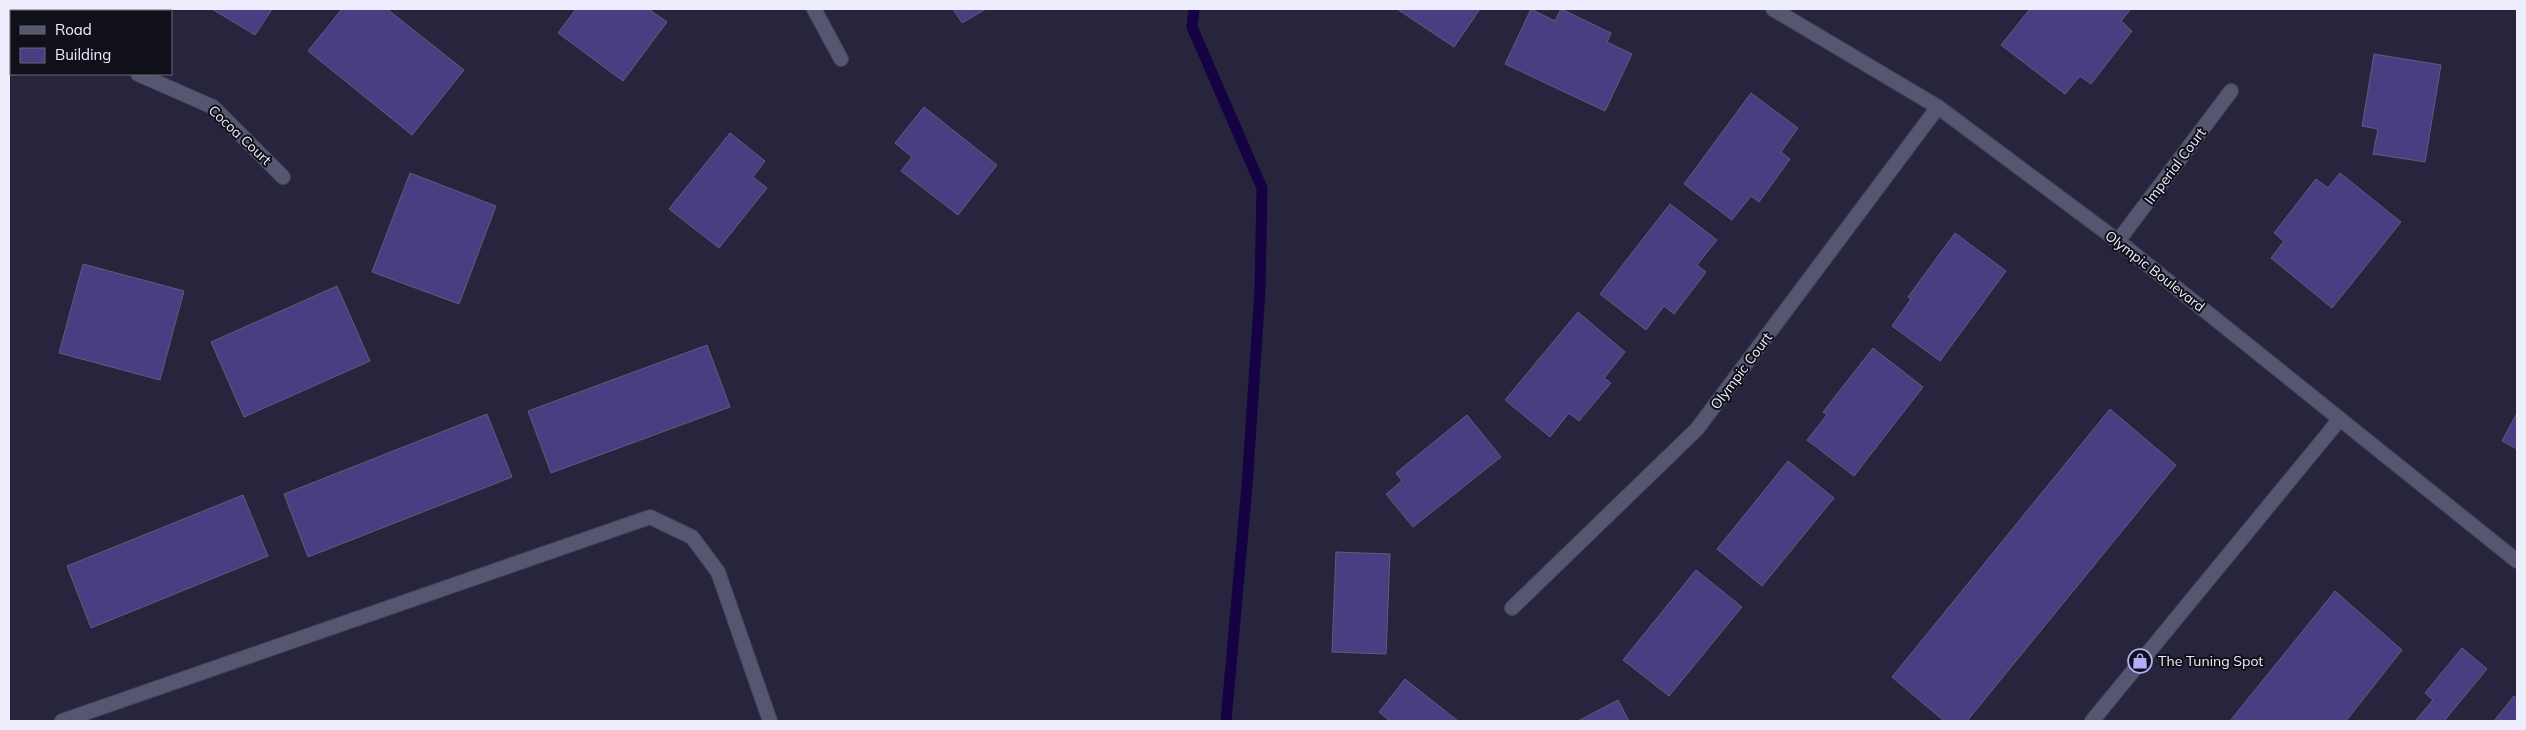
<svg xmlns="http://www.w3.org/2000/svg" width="2526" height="730" font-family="Mulish,sans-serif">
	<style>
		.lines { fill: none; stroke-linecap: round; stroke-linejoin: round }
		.stream { stroke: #160142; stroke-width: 11 }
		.building { fill: #483f83; stroke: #5e5d78 }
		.service-casing { stroke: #454357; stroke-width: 16 }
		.minor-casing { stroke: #454357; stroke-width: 16 }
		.service { stroke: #575671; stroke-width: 14 }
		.minor { stroke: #575671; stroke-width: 14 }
		.labels { text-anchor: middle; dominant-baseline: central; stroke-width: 4; stroke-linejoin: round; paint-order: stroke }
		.street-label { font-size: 14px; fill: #ededfd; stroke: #10101a }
		.poi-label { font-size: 14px; fill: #ededfd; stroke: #10101a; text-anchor: start }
	</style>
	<rect width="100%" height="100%" fill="#27253d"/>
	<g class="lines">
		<polyline class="stream" points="1194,9 1192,27 1262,188 1260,290 1247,486 1226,721"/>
	</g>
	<g class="building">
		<polygon points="212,9 272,9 255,35"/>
		<polygon points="342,9 387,9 464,70 412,135 308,51"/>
		<polygon points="576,9 653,9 651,11 667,22 623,81 558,33"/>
		<polygon points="953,9 986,9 962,23"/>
		<polygon points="1397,9 1480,9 1454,47"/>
		<polygon points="1531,9 1555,21 1561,9 1611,33 1607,42 1632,54 1605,111 1505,64"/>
		<polygon points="2030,9 2131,9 2121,21 2132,31 2091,84 2080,76 2065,94 2001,45"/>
		<polygon points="2374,54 2441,65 2425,162 2373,154 2378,129 2362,126"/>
		<polygon points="1751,93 1798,128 1781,152 1790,159 1759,202 1751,196 1732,220 1684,184"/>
		<polygon points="924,107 997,165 958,215 901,171 912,157 895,143"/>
		<polygon points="730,133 765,161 753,177 767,188 719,248 669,209"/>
		<polygon points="410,173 496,206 459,304 372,272"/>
		<polygon points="2340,173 2401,222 2332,308 2271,258 2284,241 2274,233 2316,179 2328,188"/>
		<polygon points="1670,204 1717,240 1697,265 1706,272 1674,314 1664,306 1646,330 1600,294"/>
		<polygon points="1955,233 2006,271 1940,361 1892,326 1911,299 1908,297"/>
		<polygon points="83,264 184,291 160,380 59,353"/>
		<polygon points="337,286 370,361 244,417 211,342"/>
		<polygon points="1578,312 1625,352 1604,378 1611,383 1579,421 1569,413 1550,437 1505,400"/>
		<polygon points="707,345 730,407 551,473 528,411"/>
		<polygon points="1873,348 1923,387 1854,476 1807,440 1827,415 1823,412"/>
		<polygon points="2110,409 2176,465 1967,721 1944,721 1892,677"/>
		<polygon points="2517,413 2517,449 2502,441"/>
		<polygon points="487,414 512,477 308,557 284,494"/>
		<polygon points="1467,415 1501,457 1413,527 1386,494 1402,481 1396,473"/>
		<polygon points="1788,461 1834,498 1762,586 1717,549"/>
		<polygon points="243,495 268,556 91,628 67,566"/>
		<polygon points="1336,552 1390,554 1386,654 1332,652"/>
		<polygon points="1696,570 1742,607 1669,696 1623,660"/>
		<polygon points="2335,591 2402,650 2346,721 2230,721"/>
		<polygon points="2462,648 2487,669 2444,721 2415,721 2433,700 2425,693"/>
		<polygon points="1405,679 1458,721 1390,721 1379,712"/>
		<polygon points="2514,696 2517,699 2517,721 2494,721"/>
		<polygon points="1618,700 1629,721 1578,721"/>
	</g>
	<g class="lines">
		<g class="service-casing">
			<g id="service">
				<polyline points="62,721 650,517 692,537 718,572 770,721"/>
				<polyline points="2092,721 2340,419"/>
			</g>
		</g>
		<g class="minor-casing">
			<g id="minor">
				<polyline points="814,9 841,59"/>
				<polyline points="1773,9 1938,107 2118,241 2517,561"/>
				<polyline points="9,68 11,68"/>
				<polyline points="138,74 213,107 283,177"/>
				<polyline points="2118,241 2231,91"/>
				<polyline points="1512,608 1697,429 1938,107"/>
			</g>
		</g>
		<use href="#service" class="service"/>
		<use href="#minor" class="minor"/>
	</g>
	<defs>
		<g id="shop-ring" transform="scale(1.25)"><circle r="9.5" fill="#10101a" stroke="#b2adf9" stroke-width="1.5"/><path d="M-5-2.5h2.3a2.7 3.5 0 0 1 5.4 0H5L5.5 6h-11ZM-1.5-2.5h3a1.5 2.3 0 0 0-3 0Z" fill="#b2adf9"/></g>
	</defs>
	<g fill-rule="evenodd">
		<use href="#shop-ring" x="2140" y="661"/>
	</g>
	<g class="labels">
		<g class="street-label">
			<text transform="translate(240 135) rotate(43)">Cocoa Court</text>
			<text transform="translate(2175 166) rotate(-53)">Imperial Court</text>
			<text transform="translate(2155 271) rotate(38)">Olympic Boulevard</text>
			<text transform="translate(1741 371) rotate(-53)">Olympic Court</text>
		</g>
		<g class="poi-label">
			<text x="2158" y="661">The Tuning Spot</text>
		</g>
	</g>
	<rect width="2526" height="730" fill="none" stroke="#ededfd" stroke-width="20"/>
	<rect x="10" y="10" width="162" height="65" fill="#10101a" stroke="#686875"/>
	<rect x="20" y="26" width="25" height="8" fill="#575671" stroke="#686875"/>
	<text x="55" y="35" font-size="15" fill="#ededfd">Road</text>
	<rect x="20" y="48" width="25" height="15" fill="#483f83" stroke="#686875"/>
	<text x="55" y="60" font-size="15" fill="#ededfd">Building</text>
</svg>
